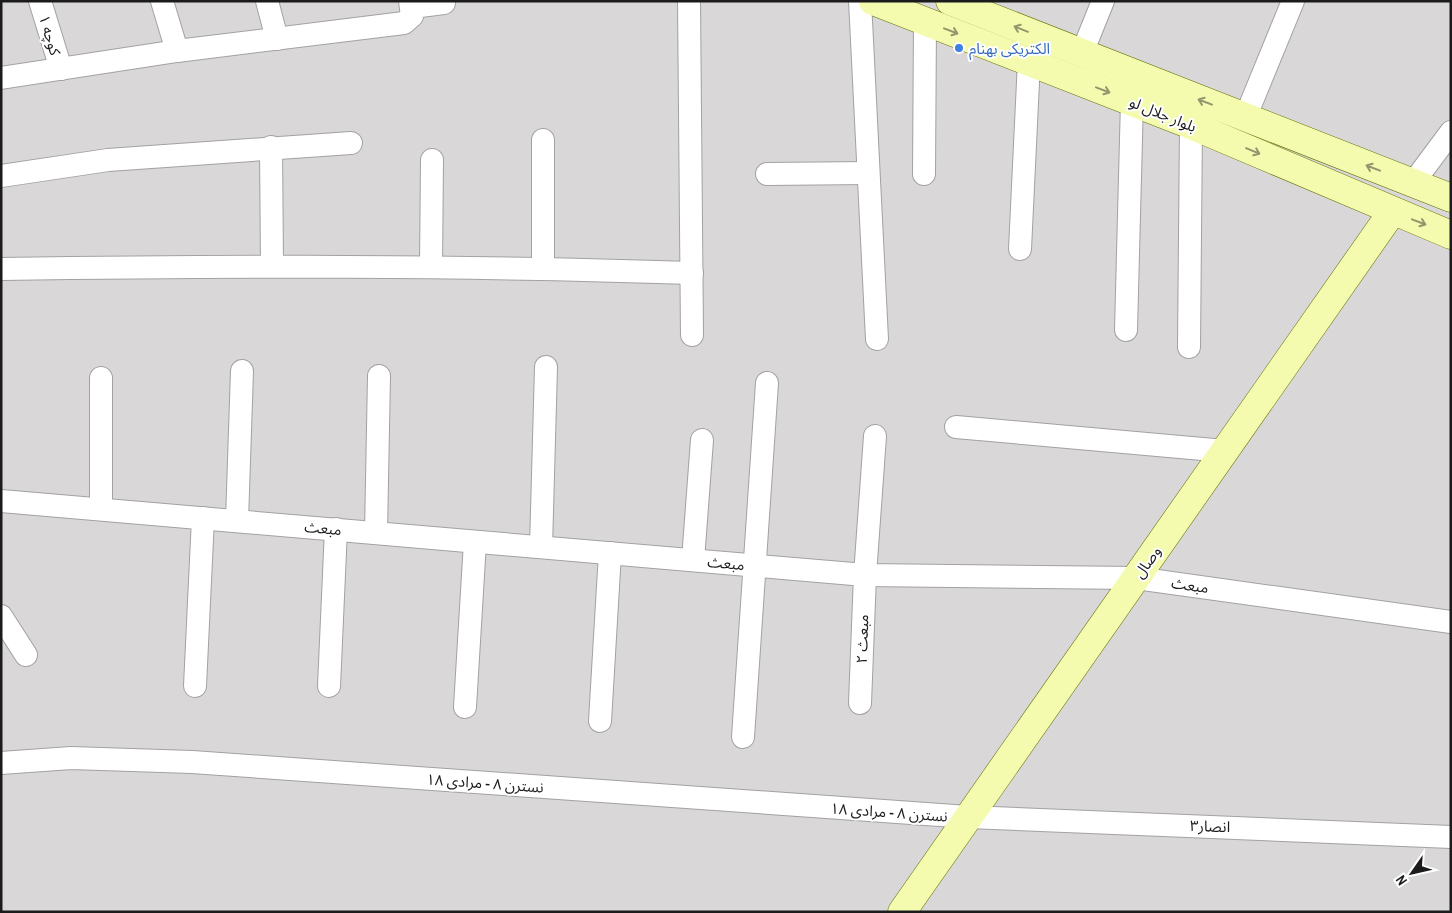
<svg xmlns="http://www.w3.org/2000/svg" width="1452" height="913" font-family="'Archivo Narrow','Noto Sans Arabic',sans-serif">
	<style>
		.residential { fill: #d9d7d7 }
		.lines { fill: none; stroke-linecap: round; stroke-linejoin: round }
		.street-casing { stroke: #a2a2a2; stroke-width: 24 }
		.secondary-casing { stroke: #617201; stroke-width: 29 }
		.street { stroke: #fff; stroke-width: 22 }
		.secondary { stroke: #f4fbaf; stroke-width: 28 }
		.oneway { stroke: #92966c }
		.shop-dot { fill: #3f7fe0; stroke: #fff; stroke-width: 2 }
		.labels { text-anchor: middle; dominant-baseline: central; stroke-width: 4; stroke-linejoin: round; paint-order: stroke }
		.street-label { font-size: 15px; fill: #1b1b1b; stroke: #fff }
		.shop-label { font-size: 15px; fill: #366cbe; stroke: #fff; text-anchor: start }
	</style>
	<rect width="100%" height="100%" fill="#ede9df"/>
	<rect class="residential" x="1" y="1" width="1450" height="911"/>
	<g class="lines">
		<g class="street-casing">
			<g id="street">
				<polyline points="40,1 61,69"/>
				<polyline points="162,1 177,51"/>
				<polyline points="267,1 277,39"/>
				<polyline points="689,1 692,335"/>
				<polyline points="860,1 877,339"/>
				<polyline points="412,7 444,3"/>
				<polyline points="1082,53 1103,1"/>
				<polyline points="1,78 177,51 404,23 412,16 410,1"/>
				<polyline points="1245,118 1293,1"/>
				<polyline points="271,147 272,265"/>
				<polyline points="767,174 868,173"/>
				<polyline points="924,174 925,21"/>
				<polyline points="1,176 108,160 351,143"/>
				<polyline points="1413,183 1451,132"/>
				<polyline points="1020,249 1029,61"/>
				<polyline points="431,267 432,160"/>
				<polyline points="543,267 543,140"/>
				<path d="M1 269C232 266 462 265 692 273"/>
				<polyline points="1126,330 1132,101"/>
				<polyline points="1189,347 1191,125"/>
				<polyline points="956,427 1225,451"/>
				<polyline points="1,501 865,575 1136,578 1451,622"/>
				<polyline points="101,509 101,378"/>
				<polyline points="237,521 242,371"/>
				<polyline points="376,533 379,376"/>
				<polyline points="541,547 546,367"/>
				<polyline points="693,560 702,440"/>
				<polyline points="1,616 26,655"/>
				<polyline points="195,686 203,518"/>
				<polyline points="329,686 336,529"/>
				<polyline points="860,703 865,575 875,436"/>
				<polyline points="465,707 475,542"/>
				<polyline points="600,721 610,553"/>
				<polyline points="743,737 767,383"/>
				<polyline points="1,763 71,758 192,762 968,817 1451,837"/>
			</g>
		</g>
		<g class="secondary-casing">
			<g id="secondary">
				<polyline points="873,1 1191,125 1451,235"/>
				<polyline points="950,1 1451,198"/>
				<polyline points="902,912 1392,212"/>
			</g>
		</g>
		<use href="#street" class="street"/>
		<use href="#secondary" class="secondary"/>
	</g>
	<defs><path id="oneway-shaft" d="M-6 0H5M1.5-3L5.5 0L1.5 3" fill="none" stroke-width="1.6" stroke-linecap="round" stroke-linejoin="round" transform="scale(1.25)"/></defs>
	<g class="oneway">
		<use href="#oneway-shaft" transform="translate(1021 29) rotate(-158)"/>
		<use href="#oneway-shaft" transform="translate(951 31) rotate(21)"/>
		<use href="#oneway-shaft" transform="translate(1103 90) rotate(21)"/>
		<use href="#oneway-shaft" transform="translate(1205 102) rotate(-159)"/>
		<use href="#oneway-shaft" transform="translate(1253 151) rotate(23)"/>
		<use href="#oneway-shaft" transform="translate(1373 168) rotate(-159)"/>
		<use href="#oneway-shaft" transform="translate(1419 222) rotate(21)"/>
	</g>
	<circle class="shop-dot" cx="959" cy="48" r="5"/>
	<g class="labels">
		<g class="street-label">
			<text transform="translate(50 35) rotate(73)">کوچه ۱</text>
			<text transform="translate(1163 114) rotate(22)">بلوار جلال لو</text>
			<text transform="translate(323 528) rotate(5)">مبعث</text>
			<text transform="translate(1147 562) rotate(-55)">وصال</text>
			<text transform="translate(726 563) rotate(5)">مبعث</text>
			<text transform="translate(1190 585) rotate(8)">مبعث</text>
			<text transform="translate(862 639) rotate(-88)">مبعث ۲</text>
			<text transform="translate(485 783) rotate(4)">نسترن ۸ - مرادی ۱۸</text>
			<text transform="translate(889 812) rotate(4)">نسترن ۸ - مرادی ۱۸</text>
			<text transform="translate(1210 826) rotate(2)">انصار۳</text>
		</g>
		<g class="shop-label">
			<text x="969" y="48">الکتریکی بهنام</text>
		</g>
	</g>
	<rect width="1452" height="913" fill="none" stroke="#1b1b1b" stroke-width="5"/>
	<g transform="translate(1412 873) rotate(236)" stroke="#ffffff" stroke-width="4" paint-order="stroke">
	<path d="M0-4L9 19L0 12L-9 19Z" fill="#1b1b1b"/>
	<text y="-8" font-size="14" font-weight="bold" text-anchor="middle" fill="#1b1b1b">N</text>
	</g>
</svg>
